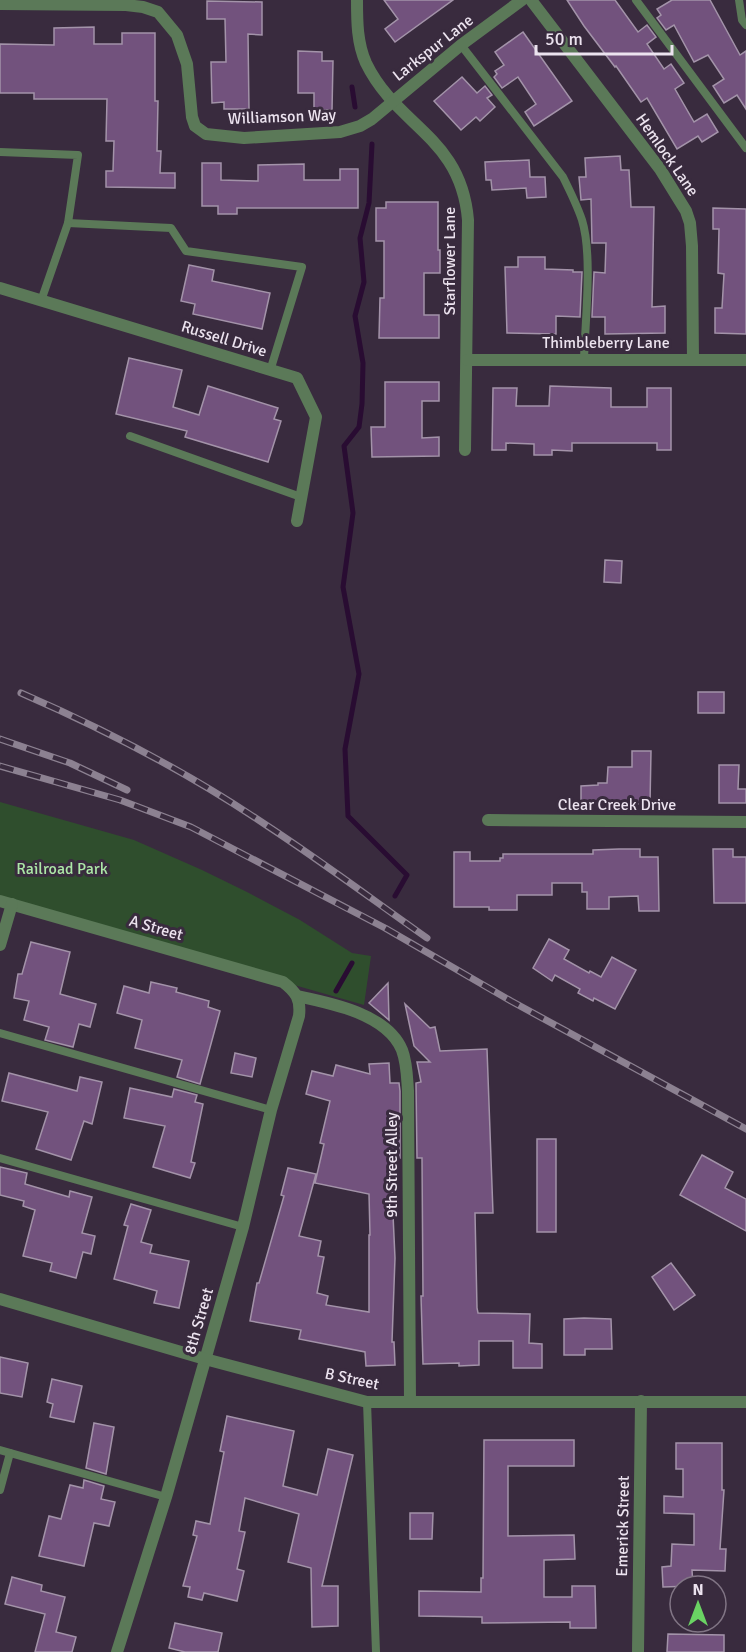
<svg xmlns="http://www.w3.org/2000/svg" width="746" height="1652" font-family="Signika,sans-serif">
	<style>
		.green { fill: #2f4e2d }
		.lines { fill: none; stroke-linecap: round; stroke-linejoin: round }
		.stream { stroke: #290c32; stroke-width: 5 }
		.building { fill: #72527d; stroke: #a393a9; stroke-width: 1.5 }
		.service { stroke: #5b7958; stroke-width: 8 }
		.minor { stroke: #5b7958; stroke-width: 12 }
		.rail-casing { stroke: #8c8191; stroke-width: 7 }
		.rail { stroke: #392b3e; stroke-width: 4.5; stroke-dasharray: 14; stroke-linecap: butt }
		.labels { text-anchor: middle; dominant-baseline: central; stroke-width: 6; stroke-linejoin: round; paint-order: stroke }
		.street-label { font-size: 16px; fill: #ece3ef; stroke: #392b3e }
		.park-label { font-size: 16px; fill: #ace7a7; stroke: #392b3e }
	</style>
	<rect width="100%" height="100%" fill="#392b3e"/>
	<polygon class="green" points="0,802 134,840 202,870 247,892 300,920 352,953 371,956 364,1005 0,901"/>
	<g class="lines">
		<g class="stream">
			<polyline points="352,87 355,107"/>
			<polyline points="372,144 369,203 360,238 364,282 355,316 363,363 362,404 359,427 344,446 353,513 343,587 359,674 345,749 348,816 407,875 395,896"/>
			<polyline points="336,991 352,963"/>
		</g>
	</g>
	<g class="building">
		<polygon points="384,0 453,0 395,42 385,29 398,19"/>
		<polygon points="567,0 615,0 638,32 647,25 656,37 647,44 664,69 671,64 684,83 675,89 694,122 707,114 718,132 702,142 698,136 677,149 647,98 641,102 616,66 615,67 584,26"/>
		<polygon points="672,0 710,0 740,55 746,51 746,109 737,95 724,103 713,86 724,79 708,55 694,62 674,25 666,30 657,18 661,15 657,9"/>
		<polygon points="207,1 262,2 262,35 248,34 249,109 224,109 224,102 212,103 211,62 226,62 225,19 207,19"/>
		<polygon points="94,27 94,44 122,44 122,33 155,33 155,101 158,101 157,151 161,151 160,173 175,173 175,188 106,187 106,171 113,171 114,141 106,141 107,99 34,99 34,93 0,93 0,44 54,45 54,28"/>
		<polygon points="523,32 572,101 534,126 525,112 536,104 518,77 502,88 494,77 497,74 495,71 504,65 495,52"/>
		<polygon points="298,51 322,52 322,61 333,61 332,110 314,110 314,93 298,93"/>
		<polygon points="462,77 477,93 485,86 492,95 487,98 495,107 480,121 476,117 461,130 434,101"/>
		<polygon points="620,156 621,170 629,170 631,207 654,207 652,307 665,306 665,333 605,334 605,317 592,317 594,272 605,273 606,243 592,243 591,199 581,200 579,177 586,177 585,158"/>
		<polygon points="529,160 530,177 545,177 546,197 527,198 526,188 492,190 491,180 486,180 485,162"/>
		<polygon points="202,163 221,163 221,180 258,181 258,165 304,164 304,180 340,180 340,169 358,169 358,208 237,208 237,214 218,214 218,206 202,206"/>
		<polygon points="386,202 438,202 438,250 440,250 440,273 424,273 424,315 439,315 439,338 379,338 380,298 384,298 384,241 376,241 376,208 386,208"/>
		<polygon points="713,208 746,209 746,334 715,333 715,308 722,308 724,274 718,273 719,229 713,229"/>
		<polygon points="518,257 545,257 545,269 573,270 573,272 582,272 580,317 556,316 556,334 507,333 505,267 518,267"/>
		<polygon points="189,265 214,270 212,281 270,293 262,329 193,314 195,304 181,301"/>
		<polygon points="129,358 182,370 173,407 199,415 208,386 278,408 274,419 281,421 268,462 185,437 187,431 116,414"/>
		<polygon points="385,382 439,382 439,401 422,401 422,438 439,437 439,456 372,457 371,427 385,427"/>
		<polygon points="550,386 611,388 611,407 647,407 647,388 671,388 671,450 657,450 657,443 572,443 572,451 552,450 552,455 534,455 534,444 506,443 506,450 492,450 493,388 517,388 516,406 549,406"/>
		<polygon points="605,560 622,561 621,583 604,582"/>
		<rect x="698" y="692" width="26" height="21"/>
		<polygon points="632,751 651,751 650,804 581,802 581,786 598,785 598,783 607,783 608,767 632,767"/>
		<polygon points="719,765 739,765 738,789 746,789 746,803 719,803"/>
		<polygon points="619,849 640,849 640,857 658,857 659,911 639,911 638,896 609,897 609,909 587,909 587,892 582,892 582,883 552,883 552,895 517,895 517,910 489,910 489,907 454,907 454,852 470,852 470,861 500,861 500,858 503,858 503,854 593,854 593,850"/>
		<polygon points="713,849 733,849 733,857 746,857 746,903 714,903"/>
		<polygon points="549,939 569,950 564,959 589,973 590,971 601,977 612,957 636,970 615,1009 594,998 593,1001 578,993 580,989 555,975 552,981 533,968"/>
		<polygon points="31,942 70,952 60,994 96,1004 90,1027 79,1024 73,1047 45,1040 49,1027 24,1020 29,1001 14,998 18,974 22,974"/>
		<polygon points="151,982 177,988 176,992 209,1001 208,1007 220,1011 200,1084 177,1077 182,1060 135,1048 142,1020 117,1013 124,986 149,993"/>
		<polygon points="388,983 389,1020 369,1003"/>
		<polygon points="405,1004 430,1028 435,1027 440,1051 487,1049 493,1213 475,1213 477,1308 478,1313 530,1314 529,1343 542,1344 542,1368 513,1368 513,1341 479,1341 479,1365 459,1366 459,1363 423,1364 421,1296 423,1296 422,1158 417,1158 416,1083 421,1082 417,1062 430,1062 414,1046"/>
		<polygon points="235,1053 256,1058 252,1077 231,1073"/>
		<polygon points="389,1063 390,1083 399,1083 400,1091 400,1158 394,1158 394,1193 392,1193 395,1258 392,1342 394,1342 395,1365 366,1366 365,1352 299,1339 301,1330 250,1321 257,1283 259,1283 284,1196 281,1195 288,1168 316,1174 299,1236 321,1241 318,1256 324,1257 317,1293 328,1296 326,1305 369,1312 369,1235 370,1235 369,1194 315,1183 324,1144 320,1143 330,1101 306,1094 312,1071 333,1076 336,1065 370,1074 369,1064"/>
		<polygon points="9,1073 77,1091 80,1077 102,1082 92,1124 84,1121 71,1160 36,1149 48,1112 2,1101"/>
		<polygon points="130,1088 172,1097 174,1089 197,1095 195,1102 203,1104 191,1162 195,1163 190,1178 153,1167 165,1126 124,1118"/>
		<rect x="537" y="1139" width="19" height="93"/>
		<polygon points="702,1155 733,1172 725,1188 746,1199 746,1231 680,1195"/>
		<polygon points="0,1167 27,1173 25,1184 69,1197 70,1191 92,1197 82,1233 95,1236 91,1254 83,1252 76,1278 50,1271 52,1263 23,1256 35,1210 23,1206 24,1201 0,1195"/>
		<polygon points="131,1204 151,1210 141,1242 152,1245 150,1253 189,1261 179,1308 154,1303 157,1291 114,1279 128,1226 124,1225"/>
		<polygon points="671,1263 695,1295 674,1310 652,1277"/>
		<polygon points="584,1318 611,1319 612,1349 585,1349 585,1355 564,1355 564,1319"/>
		<polygon points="0,1357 28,1363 22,1397 0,1393"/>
		<polygon points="52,1379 82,1386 74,1422 50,1417 53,1404 47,1402"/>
		<polygon points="227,1416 294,1431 283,1486 317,1495 328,1449 353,1455 322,1586 338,1586 338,1626 312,1627 311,1568 288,1562 299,1514 245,1498 239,1531 245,1532 237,1569 244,1571 237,1601 204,1593 202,1600 188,1597 190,1587 183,1586 197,1536 193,1535 196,1521 210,1524 224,1452 220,1451"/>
		<polygon points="94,1423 114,1427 106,1474 86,1468"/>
		<polygon points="484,1440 574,1440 574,1466 508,1466 508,1536 574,1535 575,1559 544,1560 544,1597 572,1597 572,1586 595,1586 596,1628 570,1628 570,1622 482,1623 482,1617 419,1616 419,1591 481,1592 481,1578 483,1578"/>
		<polygon points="676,1443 722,1443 722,1490 724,1490 720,1549 726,1549 725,1571 692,1570 693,1586 663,1587 662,1567 671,1566 672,1544 694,1545 694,1514 664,1513 664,1496 683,1497 683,1469 676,1469"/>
		<polygon points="84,1480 104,1486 101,1499 115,1502 109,1526 94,1523 84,1566 39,1556 49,1516 61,1519 70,1485 83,1488"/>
		<polygon points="410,1513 433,1513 432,1539 410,1539"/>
		<polygon points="12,1577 42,1585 41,1591 65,1597 56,1632 76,1637 72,1652 35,1652 45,1614 5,1604"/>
		<polygon points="175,1623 222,1633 218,1652 185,1652 169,1648"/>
		<polygon points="668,1634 724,1635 724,1652 667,1652"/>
	</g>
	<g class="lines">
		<g class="service">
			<polyline points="636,0 746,148"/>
			<polyline points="739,0 742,20 746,25"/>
			<path d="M461 45 563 177C570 191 577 205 582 220 593 256 585 321 584 360"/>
			<polyline points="0,152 78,155 68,223 171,228 186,251 302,267 270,371"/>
			<polyline points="41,301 68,223"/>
			<polyline points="130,436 301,497"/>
			<polyline points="0,1033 271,1110"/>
			<polyline points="0,1158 243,1227"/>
			<polyline points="367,1402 376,1652"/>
			<polyline points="0,1450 166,1497"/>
			<polyline points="0,1490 10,1453"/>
		</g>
		<g class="minor">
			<path d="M357 0C357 21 357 43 366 63 397 127 461 136 468 220L465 450"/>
			<polyline points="531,0 660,169 686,211 690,223 692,246 693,360"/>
			<polyline points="0,4 126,5 143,7 158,12 177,35 187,64 192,117 195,126 206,134 244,138 340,132 360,126 372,119 461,45 522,0"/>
			<polyline points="0,288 297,378 316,417 297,521"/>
			<polyline points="467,360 746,360"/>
			<polyline points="488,820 746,822"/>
			<path d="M0 901 283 982C296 992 301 999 299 1016L271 1110 243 1227 166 1497 117 1652"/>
			<polyline points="0,945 12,904"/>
			<path d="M297 996C331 1003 387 1014 402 1050 407 1063 407 1077 408 1091L410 1402"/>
			<polyline points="0,1299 205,1359 367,1402 746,1402"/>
			<polyline points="638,1652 641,1401"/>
		</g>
		<g class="rail-casing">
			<g id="rail">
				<path d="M21 693C106 730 189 773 266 825 321 861 373 900 427 938"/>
				<polyline points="0,739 70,763 127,790"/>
				<polyline points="0,766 120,800 191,827 385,928 511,1001 746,1129"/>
			</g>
		</g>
		<use href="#rail" class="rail"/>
	</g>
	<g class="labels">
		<g class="street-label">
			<text transform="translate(433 48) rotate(-38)">Larkspur Lane</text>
			<text transform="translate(282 117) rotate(-2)">Williamson Way</text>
			<text transform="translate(667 155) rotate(55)">Hemlock Lane</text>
			<text transform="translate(450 261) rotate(-90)">Starflower Lane</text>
			<text transform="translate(224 339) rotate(17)">Russell Drive</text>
			<text x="606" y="343">Thimbleberry Lane</text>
			<text x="617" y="805">Clear Creek Drive</text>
			<text transform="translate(156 928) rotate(16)">A Street</text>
			<text transform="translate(392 1165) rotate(-90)">9th Street Alley</text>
			<text transform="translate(199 1321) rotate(-74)">8th Street</text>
			<text transform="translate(352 1379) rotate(12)">B Street</text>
			<text transform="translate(623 1526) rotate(-89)">Emerick Street</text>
		</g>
		<g class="park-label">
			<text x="62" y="869">Railroad Park</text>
		</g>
	</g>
	<g transform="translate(698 1604)"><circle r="28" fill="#392b3e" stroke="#817585" stroke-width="1.5"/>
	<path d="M0-4.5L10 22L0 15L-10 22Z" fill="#6ad363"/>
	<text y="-9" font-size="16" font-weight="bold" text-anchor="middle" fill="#ece3ef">N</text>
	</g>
	<path d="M536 45v9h136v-9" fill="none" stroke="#ece3ef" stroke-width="3"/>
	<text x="545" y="45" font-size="18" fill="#ece3ef" stroke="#392b3e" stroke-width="4.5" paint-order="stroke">50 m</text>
</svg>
